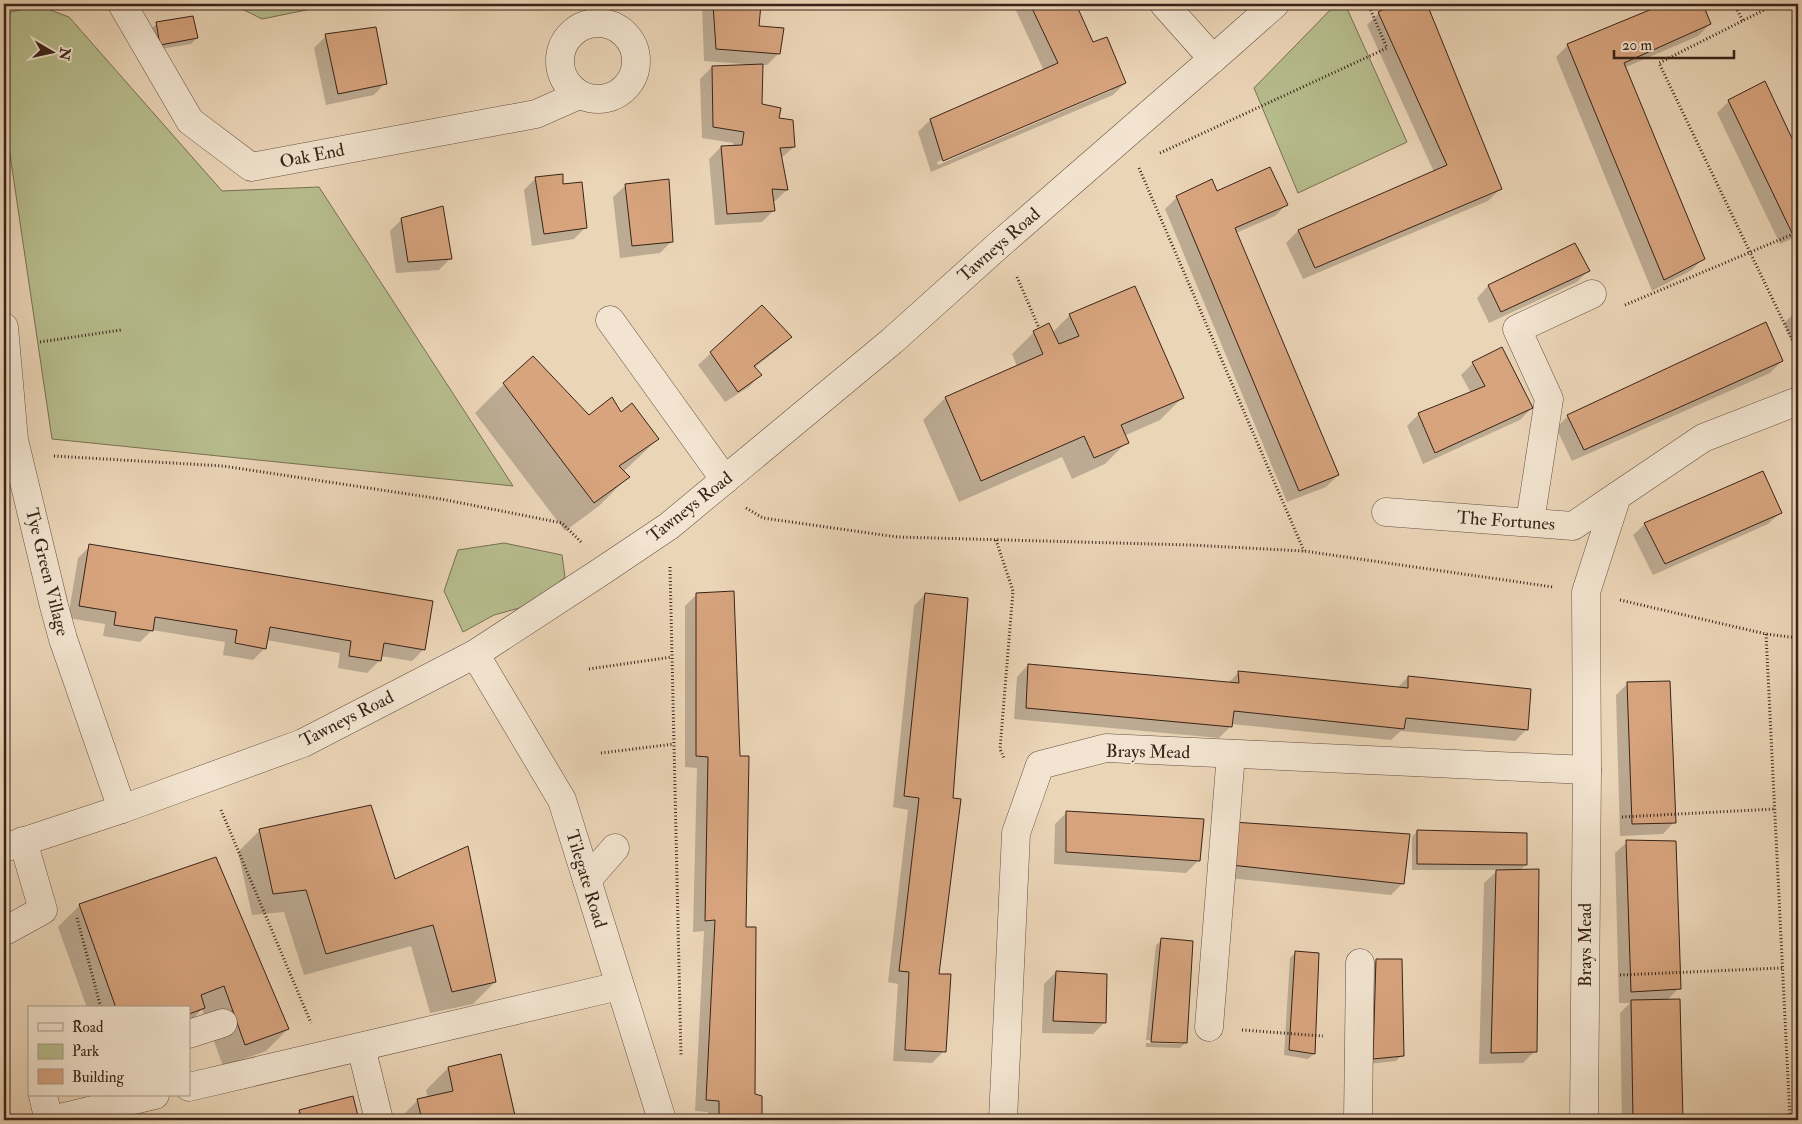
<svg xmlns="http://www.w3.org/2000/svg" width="1802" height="1124" font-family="'IM FELL Double Pica',serif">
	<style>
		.green { fill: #b7bd8e; stroke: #787053 }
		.shadow { fill: #0003; fill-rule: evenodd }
		.building { fill: #d7a47e; stroke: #382318 }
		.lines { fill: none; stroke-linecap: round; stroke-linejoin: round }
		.minor-casing { stroke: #655040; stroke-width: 29 }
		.path { stroke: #382318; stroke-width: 3; stroke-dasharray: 1 2.5; stroke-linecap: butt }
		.minor { stroke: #f2e4d0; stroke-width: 28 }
		.labels { text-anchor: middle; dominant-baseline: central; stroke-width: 4; stroke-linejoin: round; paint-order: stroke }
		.street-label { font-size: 18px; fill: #382318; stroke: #f2e4d0 }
	</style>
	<rect width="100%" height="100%" fill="#ebd5b7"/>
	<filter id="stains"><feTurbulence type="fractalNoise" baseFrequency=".004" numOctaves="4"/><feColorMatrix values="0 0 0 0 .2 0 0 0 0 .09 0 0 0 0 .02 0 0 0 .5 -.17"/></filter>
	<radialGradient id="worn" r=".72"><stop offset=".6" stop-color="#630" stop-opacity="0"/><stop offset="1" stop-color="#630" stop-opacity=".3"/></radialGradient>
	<g class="green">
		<polygon points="232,4 322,4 321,7 262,19"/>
		<polygon points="1336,4 1345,4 1407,142 1298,193 1254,88"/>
		<polygon points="37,5 69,17 222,191 319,187 513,486 52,439 4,114 4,14"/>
		<polygon points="504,543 562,555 565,577 534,604 494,615 463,632 444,591 458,550"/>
	</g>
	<g class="shadow">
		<polygon points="702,4 759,4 757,27 779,53 767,65 761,65 761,105 778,119 794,147 780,159 787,190 775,201 773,201 774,210 762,222 715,225 709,159 721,147 733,146 733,143 702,138 700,79 712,67 745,65 745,64 704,61"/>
		<path d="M1013 4H1075L1093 43 1125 83 1113 95 931 172 918 132 930 120 1044 71ZM1112 88V90L938 165 937 162Z"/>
		<polygon points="1399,4 1425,4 1500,189 1488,201 1303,279 1286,243 1298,231 1434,172 1367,25 1379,13"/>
		<polygon points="1667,4 1702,4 1710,24 1698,36 1624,68 1703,258 1692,270 1652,291 1556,57 1568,45"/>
		<polygon points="157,24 197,38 191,44 155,50 151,29"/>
		<polygon points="326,36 385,83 374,95 326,105 314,48"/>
		<polygon points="1764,83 1798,154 1798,236 1780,244 1717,113 1729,101"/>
		<polygon points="536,178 562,185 586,227 574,239 532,246 524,190"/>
		<polygon points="668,181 672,241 660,253 620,258 613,197 625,186"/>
		<polygon points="1217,193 1287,204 1275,216 1236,233 1338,475 1326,487 1287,502 1165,209 1177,197"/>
		<polygon points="402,219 451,258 439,270 396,273 390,231"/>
		<polygon points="1574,244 1589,270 1577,282 1489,323 1477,298 1488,286"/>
		<polygon points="762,307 790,337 778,349 754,368 760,375 749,387 725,402 698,365"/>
		<polygon points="1798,310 1798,356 1784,323"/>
		<polygon points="1070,315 1182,398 1160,420 1124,436 1127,442 1105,464 1072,479 1062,457 959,502 923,420 945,398 1017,366 1012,354 1034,332 1052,333"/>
		<polygon points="1782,361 1770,373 1572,461 1556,428 1568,416"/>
		<polygon points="1473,363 1532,408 1520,420 1423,464 1407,426 1419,414 1471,393 1461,375"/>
		<polygon points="504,384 589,417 621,413 658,439 623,472 628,477 599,506 565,531 475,413"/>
		<polygon points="1780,513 1768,524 1653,575 1633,535 1645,524"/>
		<polygon points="90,546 424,649 412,661 380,656 379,661 367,673 338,668 340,653 266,640 265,648 253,660 223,655 225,642 152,630 140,642 103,636 105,624 68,618 78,558"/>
		<polygon points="697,594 744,928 754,1095 761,1097 760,1120 708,1120 708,1112 695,1111 704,931 693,932 697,768 685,767 685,606"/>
		<polygon points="925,594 938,975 944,1051 932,1063 893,1061 898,984 888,982 908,810 893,807 914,606"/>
		<polygon points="1028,665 1228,683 1238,673 1397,688 1408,677 1529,690 1527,729 1515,741 1401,731 1391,740 1231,724 1231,726 1219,738 1014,719 1017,677"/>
		<polygon points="1628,683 1674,822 1663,834 1620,836 1616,695"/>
		<polygon points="1067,812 1198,861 1186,873 1054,864 1055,824"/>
		<polygon points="260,830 394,881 495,982 473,1004 430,1013 411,946 304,975 284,912 252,915 238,852"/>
		<polygon points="1417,831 1526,864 1520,871 1535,1051 1523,1063 1479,1064 1484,883 1498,870 1412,870 1412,837"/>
		<polygon points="1222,835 1403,883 1391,895 1220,877"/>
		<polygon points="1627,842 1679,988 1667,1000 1678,1000 1681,1120 1622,1120 1620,1013 1630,1003 1619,1003 1615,853"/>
		<polygon points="216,858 288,1029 266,1051 223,1066 202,1009 189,1023 189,1008 87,1008 58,927 80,905"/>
		<polygon points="1162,940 1186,1042 1180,1048 1146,1047 1146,1043 1182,1044 1182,1041 1146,1040 1156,945"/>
		<polygon points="1296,952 1314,1054 1308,1059 1284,1055 1290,958"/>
		<polygon points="1376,960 1402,1055 1396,1061 1368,1064 1370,966"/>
		<polygon points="1056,972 1104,1023 1093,1034 1042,1033 1044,984"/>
		<polygon points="500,1056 515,1120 398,1120 418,1100 428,1098 426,1090 448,1068"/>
		<polygon points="352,1098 358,1120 291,1120 300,1111"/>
	</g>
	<g class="building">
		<polygon points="713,4 761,4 759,26 784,28 780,54 716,49"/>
		<polygon points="1030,4 1076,4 1093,42 1107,37 1126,83 943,161 930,119 1058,63"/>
		<polygon points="1396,4 1427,4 1502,189 1315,268 1298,230 1447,165 1378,12"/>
		<polygon points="1664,4 1703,4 1711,24 1624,63 1705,259 1664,280 1567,44"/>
		<polygon points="193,16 198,38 160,45 156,22"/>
		<polygon points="376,27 387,84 338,94 325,34"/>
		<polygon points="763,64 762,104 781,108 779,118 793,120 795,147 780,148 788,190 772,189 775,211 727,214 721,146 742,145 744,132 713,127 712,66"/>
		<polygon points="1765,81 1798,151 1798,230 1792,233 1728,100"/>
		<polygon points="1270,167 1288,205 1235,228 1339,475 1299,491 1176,196 1212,179 1217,191"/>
		<polygon points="563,174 563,184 582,182 587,228 544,234 535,177"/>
		<polygon points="669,179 673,242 632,246 625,184"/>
		<polygon points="443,206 452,259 408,262 401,218"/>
		<polygon points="1575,243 1590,271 1501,312 1488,285"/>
		<polygon points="1135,286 1184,398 1121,425 1129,443 1094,458 1084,436 981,481 945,397 1043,354 1033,331 1049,323 1059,344 1079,336 1069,314"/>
		<polygon points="762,305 792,337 754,366 762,375 738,392 710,352"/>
		<polygon points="1766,322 1783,361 1584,450 1567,415"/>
		<polygon points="1502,347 1533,408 1435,453 1418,413 1485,386 1472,362"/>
		<polygon points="533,356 589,415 612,397 621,412 632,403 659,439 619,466 630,477 594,503 503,383"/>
		<polygon points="1763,471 1782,513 1665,564 1644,523"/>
		<polygon points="89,544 433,601 425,650 384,643 381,661 349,656 351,641 270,627 266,649 235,643 237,630 155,617 153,631 114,625 116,612 79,606"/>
		<polygon points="734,591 740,756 749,756 746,927 756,927 755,1094 762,1096 762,1120 719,1120 719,1101 706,1100 715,920 705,921 708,757 696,756 696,593"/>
		<polygon points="925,593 968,598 953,798 961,799 939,974 951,974 946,1052 905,1050 909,972 899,971 919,798 904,796"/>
		<polygon points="4,633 5,691 4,691"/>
		<polygon points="1028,664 1239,683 1238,671 1408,688 1408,676 1531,689 1528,730 1406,718 1404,729 1234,711 1232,727 1026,708"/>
		<polygon points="1670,681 1676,823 1632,824 1627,682"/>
		<polygon points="371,805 395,879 468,846 496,982 452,992 433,925 326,954 306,890 273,894 259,829"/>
		<polygon points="1066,811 1204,819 1200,861 1066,852"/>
		<polygon points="1233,822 1410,834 1404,884 1231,865"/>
		<polygon points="1417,830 1527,833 1527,865 1417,864"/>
		<polygon points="1626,840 1676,841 1681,989 1631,992"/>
		<polygon points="216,857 289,1029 245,1045 224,986 201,995 205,1008 189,1014 189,1008 116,1008 79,904"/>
		<polygon points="1539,869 1537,1052 1491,1053 1496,870"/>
		<polygon points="1161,938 1193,941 1187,1043 1151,1042"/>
		<polygon points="1295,951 1319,953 1315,1054 1289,1050"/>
		<polygon points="1376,959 1402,959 1404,1056 1373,1059"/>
		<polygon points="1056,971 1107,974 1106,1023 1053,1021"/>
		<polygon points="1680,999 1683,1120 1633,1120 1631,1000"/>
		<polygon points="501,1054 516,1120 422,1120 417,1099 453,1091 448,1067"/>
		<polygon points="353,1096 359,1120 302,1120 299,1110"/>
		<polygon points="286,1116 287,1120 268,1120"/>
	</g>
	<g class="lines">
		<g class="minor-casing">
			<g id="minor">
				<polyline points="122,4 190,121 251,167 536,114 579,95"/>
				<polyline points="1164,4 1213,59"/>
				<circle cx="598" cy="61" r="38"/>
				<polyline points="610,320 725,480"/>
				<polyline points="4,327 14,440 54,606 63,639 122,809"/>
				<polyline points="1386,512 1573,526 1617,496"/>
				<polyline points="1530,522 1549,399 1517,329 1592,294"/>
				<polyline points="475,654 562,800 662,1120"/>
				<polyline points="4,848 122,809 303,743 475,654 602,571 669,526 892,341 1001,243 1231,43 1275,4"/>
				<polyline points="587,880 615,848"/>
				<polyline points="5,931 43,910 23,841"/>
				<polyline points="1209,1027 1231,754"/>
				<polyline points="189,1034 223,1023"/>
				<polyline points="361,1047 379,1120"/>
				<polyline points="189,1087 619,986"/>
				<polyline points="43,1096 49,1120"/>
				<polyline points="51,1120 155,1095"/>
				<polyline points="1003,1120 1016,833 1040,765 1106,748 1587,770"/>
				<polyline points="1358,1120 1360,963"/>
				<polyline points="1584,1120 1587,770 1586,592 1617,496 1703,438 1798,401"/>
			</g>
		</g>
		<g class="path">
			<polyline points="1734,4 1743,21"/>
			<polyline points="1776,4 1659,63 1798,352"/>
			<polyline points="1160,153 1387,48 1368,4"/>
			<polyline points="1139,168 1304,551"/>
			<polyline points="1017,277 1039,328"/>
			<polyline points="1625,305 1798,232"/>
			<polyline points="40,342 121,330"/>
			<polyline points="54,456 223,466 441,499 562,523 582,543"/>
			<polyline points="746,508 763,518 897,537 1190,545 1304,551 1553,587"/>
			<polyline points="996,540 1013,591 1000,749 1004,758"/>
			<polyline points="670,567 681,1056"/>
			<polyline points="1620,600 1766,634 1798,638"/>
			<polyline points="1766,634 1790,1120"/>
			<polyline points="589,669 672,657"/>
			<polyline points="601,753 674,744"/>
			<polyline points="221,810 311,1023"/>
			<polyline points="1622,817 1774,809"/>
			<polyline points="77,918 101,1008"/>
			<polyline points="1620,975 1782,968"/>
			<polyline points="1242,1030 1323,1036"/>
		</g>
		<use href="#minor" class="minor"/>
	</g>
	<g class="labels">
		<g class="street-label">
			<text transform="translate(312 156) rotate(-11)">Oak End</text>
			<text transform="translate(999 245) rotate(-41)">Tawneys Road</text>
			<text transform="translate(690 507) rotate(-38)">Tawneys Road</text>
			<text transform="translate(1506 521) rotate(4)">The Fortunes</text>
			<text transform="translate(47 572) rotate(76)">Tye Green Village</text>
			<text transform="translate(347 719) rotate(-27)">Tawneys Road</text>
			<text transform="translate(1148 752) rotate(1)">Brays Mead</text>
			<text transform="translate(586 879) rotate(73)">Tilegate Road</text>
			<text transform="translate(1585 945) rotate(-90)">Brays Mead</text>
		</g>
	</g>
	<rect width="1802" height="1124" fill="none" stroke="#ebd5b7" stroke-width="20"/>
	<rect x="5" y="5" width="1792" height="1114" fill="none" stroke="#382318" stroke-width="2.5"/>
	<rect x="10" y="10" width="1782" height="1104" fill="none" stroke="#382318"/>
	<rect x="28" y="1006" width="162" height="90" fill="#f2e4d0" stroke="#a89786"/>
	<rect x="38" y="1023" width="25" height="8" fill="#f2e4d0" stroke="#a89786"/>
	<text x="72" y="1032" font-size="15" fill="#382318">Road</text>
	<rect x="38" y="1044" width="25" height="15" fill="#b7bd8e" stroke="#a89786"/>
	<text x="72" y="1056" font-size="15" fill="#382318">Park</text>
	<rect x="38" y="1069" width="25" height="15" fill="#d7a47e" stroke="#a89786"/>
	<text x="72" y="1082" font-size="15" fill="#382318">Building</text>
	<g transform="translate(52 52) rotate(99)" stroke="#f2e4d0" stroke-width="4" paint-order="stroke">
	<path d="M0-4L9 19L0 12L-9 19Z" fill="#382318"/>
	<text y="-8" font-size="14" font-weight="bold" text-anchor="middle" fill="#382318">N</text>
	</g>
	<path d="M1614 50v8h120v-8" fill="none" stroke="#382318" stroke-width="2.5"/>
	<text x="1622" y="50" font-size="15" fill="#382318" stroke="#f2e4d0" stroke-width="4" paint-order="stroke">20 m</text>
	<rect width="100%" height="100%" filter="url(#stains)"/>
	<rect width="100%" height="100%" fill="url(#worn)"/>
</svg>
